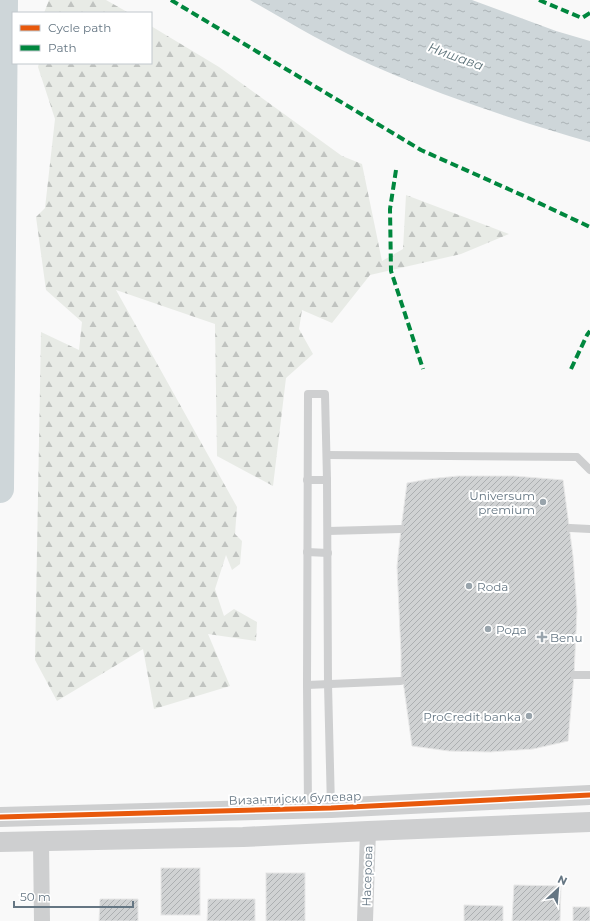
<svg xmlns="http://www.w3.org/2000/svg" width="590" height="921" font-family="Montserrat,sans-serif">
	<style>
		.forest { fill: url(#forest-firs) }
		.water { fill: url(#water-ripples) }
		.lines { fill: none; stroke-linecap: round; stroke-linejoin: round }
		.river { stroke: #ced6d9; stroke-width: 28 }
		.building { fill: url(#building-hatch); stroke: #e8e8e8 }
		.service { stroke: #cecfd0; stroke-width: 8 }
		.minor { stroke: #cecfd0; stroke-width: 16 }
		.tertiary { stroke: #cecfd0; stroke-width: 20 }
		.quiet { stroke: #00873e; stroke-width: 4; stroke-dasharray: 8 4; stroke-linecap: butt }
		.cycleway-casing { stroke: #fff; stroke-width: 8 }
		.cycleway { stroke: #e8590c; stroke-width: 5 }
		.poi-dot { fill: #99a4ac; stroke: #fff; stroke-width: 1.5 }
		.labels { text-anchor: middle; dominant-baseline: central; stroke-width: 4; stroke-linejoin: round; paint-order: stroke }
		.poi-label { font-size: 12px; fill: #657683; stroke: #fff; text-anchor: start }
		.street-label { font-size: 12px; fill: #657683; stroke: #fff }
		.water-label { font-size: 13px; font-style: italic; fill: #60757c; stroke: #fff }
	</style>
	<defs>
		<pattern id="forest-firs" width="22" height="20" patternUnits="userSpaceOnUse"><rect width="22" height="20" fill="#e8ebe6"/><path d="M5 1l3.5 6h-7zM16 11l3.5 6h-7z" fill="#c0c3c0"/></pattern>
		<pattern id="water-ripples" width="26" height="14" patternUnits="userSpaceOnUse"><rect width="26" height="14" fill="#ced6d9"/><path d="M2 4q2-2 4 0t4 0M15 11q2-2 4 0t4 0" fill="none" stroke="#abb2b5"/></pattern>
		<pattern id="building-hatch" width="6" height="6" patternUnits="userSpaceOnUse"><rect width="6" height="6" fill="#d0d2d3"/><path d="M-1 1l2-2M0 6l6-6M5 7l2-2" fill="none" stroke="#acafb1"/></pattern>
	</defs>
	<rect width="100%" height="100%" fill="#f9f9f9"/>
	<g class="forest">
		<polygon points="49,0 106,0 129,13 44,13"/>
		<polygon points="151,26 219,67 342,156 362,164 382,261 403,249 406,195 509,234 461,254 370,275 332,323 302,310 299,329 313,354 286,378 273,486 217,456 215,324 116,290 237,507 235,534 242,541 240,564 232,570 226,555 215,589 224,616 234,609 257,622 256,641 208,634 230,686 154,709 143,649 57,701 35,660 41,332 79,350 82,322 46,290 36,217 45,208 55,119 38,67 39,63 151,63"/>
	</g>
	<path class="water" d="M250 0H472L556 31 590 41V142C540 128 492 112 443 94 411 82 379 69 348 54 315 38 283 19 250 0Z"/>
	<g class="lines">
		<polyline class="river" points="0,489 4,0"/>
	</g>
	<g class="building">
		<polygon points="458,476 514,476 563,480 573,556 577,610 574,675 568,741 533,749 490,752 449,751 412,746 403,681 401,681 401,653 397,566 401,529 407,483 429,479"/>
		<rect x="161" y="868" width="39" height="47"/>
		<rect x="266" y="873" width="39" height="48"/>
		<polygon points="514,885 561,886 560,921 512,921"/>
		<polygon points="100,899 138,899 138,921 99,921"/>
		<polygon points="208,899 255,899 255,921 207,921"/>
		<polygon points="464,905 503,906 503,921 464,921"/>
		<rect x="573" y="907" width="17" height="14"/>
	</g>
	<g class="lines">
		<g class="service">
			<polyline points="327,455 577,457 590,470"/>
			<polyline points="307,480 327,480"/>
			<polyline points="570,528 590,529"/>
			<polyline points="328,531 401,529"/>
			<polyline points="307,552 328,553"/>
			<polyline points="574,675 590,675"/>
			<polyline points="307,685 401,681"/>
			<polyline points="308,808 307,685 308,394 325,394 327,480 328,684 331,808"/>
		</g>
		<g class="minor">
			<polyline points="41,842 42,921"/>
			<polyline points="365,921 368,831"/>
		</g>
		<g class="tertiary">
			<polyline points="0,817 331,808 590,795"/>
			<polyline points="0,842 243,837 368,831 590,822"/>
		</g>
		<g class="quiet">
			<polyline points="171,0 421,150 524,196 590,227"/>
			<polyline points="539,0 582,18 590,13"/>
			<polyline points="396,170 390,209 391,271 423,369"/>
			<polyline points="571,369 587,335 590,331"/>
		</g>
		<g class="cycleway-casing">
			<polyline id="cycleway" points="0,817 331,808 590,795"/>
		</g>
		<use href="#cycleway" class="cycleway"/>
	</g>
	<g class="poi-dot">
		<circle cx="543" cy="502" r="4"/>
		<circle cx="469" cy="586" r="4"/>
		<circle cx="488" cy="629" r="4"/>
		<path d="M540 631h4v4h4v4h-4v4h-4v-4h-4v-4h4z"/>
		<circle cx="529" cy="716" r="4"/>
	</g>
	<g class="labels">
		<g class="poi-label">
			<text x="535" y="495" text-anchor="end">Universum<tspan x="535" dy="14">premium</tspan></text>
			<text x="477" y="586">Roda</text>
			<text x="496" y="629">Рода</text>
			<text x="550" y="637">Benu</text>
			<text x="521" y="716" text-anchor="end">ProCredit banka</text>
		</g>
		<g class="street-label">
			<text transform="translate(295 798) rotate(-2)">Византијски булевар</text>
			<text transform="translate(367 876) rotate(-88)">Насерова</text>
		</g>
		<g class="water-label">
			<text transform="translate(456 56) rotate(20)">Нишава</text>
		</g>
	</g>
	<rect x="12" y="12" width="140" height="52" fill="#ffffff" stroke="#c1c8cd"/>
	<rect x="20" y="25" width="20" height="6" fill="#e8590c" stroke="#c1c8cd"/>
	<text x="48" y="32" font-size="12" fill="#657683">Cycle path</text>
	<rect x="20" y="45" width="20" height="6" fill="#00873e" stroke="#c1c8cd"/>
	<text x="48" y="52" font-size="12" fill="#657683">Path</text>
	<g transform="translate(558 889) rotate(26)" stroke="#ffffff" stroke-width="3" paint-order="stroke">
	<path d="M0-3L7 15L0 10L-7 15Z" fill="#657683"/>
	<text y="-6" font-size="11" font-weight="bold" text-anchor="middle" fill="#657683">N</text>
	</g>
	<path d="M14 901v6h119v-6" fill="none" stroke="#657683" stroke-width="2"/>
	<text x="20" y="901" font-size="12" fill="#657683" stroke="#ffffff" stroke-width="3" paint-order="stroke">50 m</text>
</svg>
